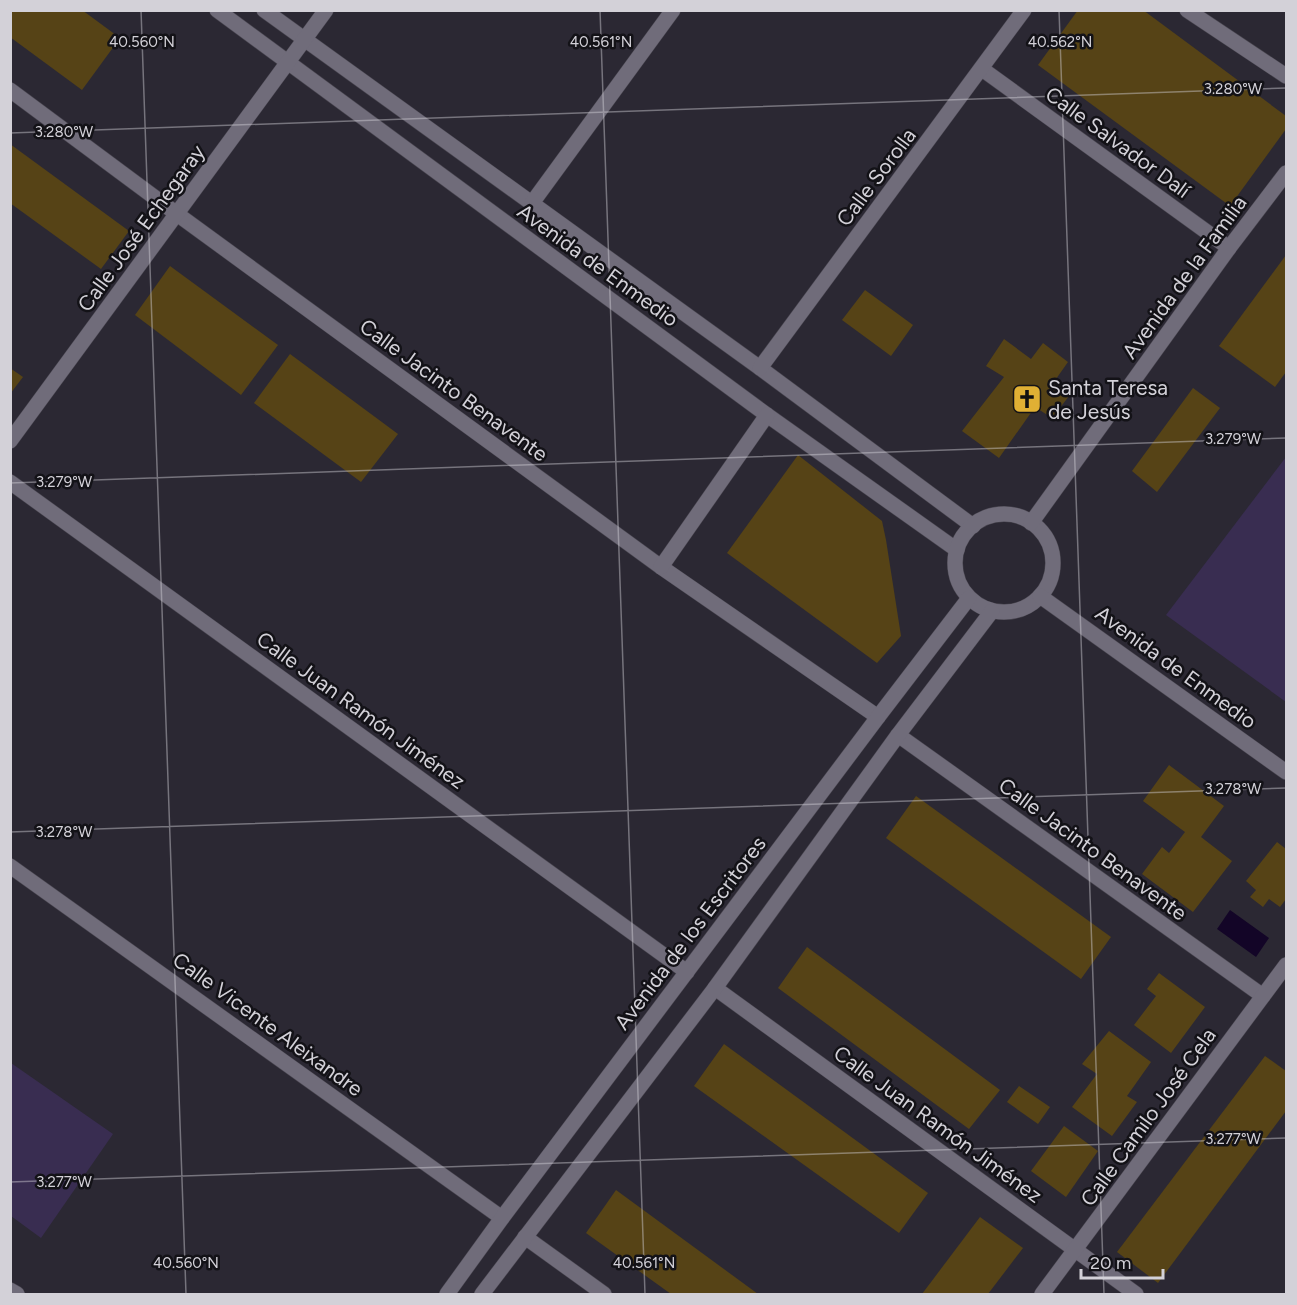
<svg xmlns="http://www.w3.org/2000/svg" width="1297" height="1305" font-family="Figtree,sans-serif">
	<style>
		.green { fill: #392d51 }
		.water { fill: #130527 }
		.building { fill: #564316 }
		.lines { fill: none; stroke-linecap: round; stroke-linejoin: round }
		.street-casing { stroke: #494650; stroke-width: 16 }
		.street { stroke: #706c7a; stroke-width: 15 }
		.ticks { fill: none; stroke: #d3d1d8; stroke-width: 1.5; stroke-opacity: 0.45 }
		.labels { text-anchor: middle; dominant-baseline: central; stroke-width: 5; stroke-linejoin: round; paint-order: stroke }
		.street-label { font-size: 21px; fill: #d3d1d8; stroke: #131217 }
		.poi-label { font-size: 21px; fill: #d3d1d8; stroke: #131217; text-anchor: start }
		.ticks-label { font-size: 15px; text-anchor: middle; fill: #d3d1d8; stroke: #131217; stroke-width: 5; stroke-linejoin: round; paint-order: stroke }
	</style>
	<rect width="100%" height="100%" fill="#2b2833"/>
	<g class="green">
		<polygon points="1286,457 1286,702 1166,615"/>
		<polygon points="11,1063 113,1134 41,1238 11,1216"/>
	</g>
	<polygon class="water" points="1230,910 1269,938 1256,957 1217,929"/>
	<g class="building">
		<polygon points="10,10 82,10 120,38 82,90 10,37"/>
		<polygon points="1078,10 1143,10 1286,116 1286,129 1230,206 1038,65"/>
		<polygon points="10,144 129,231 101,269 10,203"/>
		<polygon points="1286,255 1286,372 1275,387 1219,346"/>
		<polygon points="170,266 278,345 241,395 135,315"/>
		<polygon points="865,290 913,325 891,356 842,320"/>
		<polygon points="1004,339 1031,359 1043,343 1068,362 1056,379 1073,391 1052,418 1035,407 999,458 962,431 1004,377 986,366"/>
		<polygon points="290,354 398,434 361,482 254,403"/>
		<polygon points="10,368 23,377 10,394"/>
		<polygon points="1193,388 1220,408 1157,492 1132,471"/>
		<polygon points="798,455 882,521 886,540 901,636 877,663 727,553"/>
		<polygon points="1169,765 1224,806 1201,837 1232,861 1193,912 1142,874 1162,847 1169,853 1185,832 1143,801"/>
		<polygon points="916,796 1111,937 1081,979 886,838"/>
		<polygon points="1277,842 1286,849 1286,899 1280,907 1269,899 1263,907 1250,897 1256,890 1246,881"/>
		<polygon points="807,947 1000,1090 969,1129 778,988"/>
		<polygon points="1159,973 1205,1007 1171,1053 1134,1025 1156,996 1147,989"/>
		<polygon points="1109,1031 1151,1062 1127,1096 1137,1102 1112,1136 1072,1107 1097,1074 1082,1064"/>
		<polygon points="724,1044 928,1193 899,1233 694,1086"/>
		<polygon points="1265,1056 1286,1071 1286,1111 1158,1283 1117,1252"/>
		<polygon points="1019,1086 1050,1107 1038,1124 1007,1102"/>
		<polygon points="1064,1126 1098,1151 1066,1197 1031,1171"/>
		<polygon points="616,1190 758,1294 671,1294 586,1233"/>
		<polygon points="980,1217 1023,1248 988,1294 922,1294"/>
	</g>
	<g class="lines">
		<g class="street-casing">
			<g id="street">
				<polyline points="217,10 767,415 957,550"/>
				<polyline points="264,10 760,368 973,526"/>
				<polyline points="1187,10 1286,76"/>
				<polyline points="982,69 1229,248"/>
				<polyline points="10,90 177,214 661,567 878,717"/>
				<polyline points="532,203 673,10"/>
				<polyline points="760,368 1024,10"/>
				<polyline points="10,441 326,10"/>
				<polyline points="10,482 687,972"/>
				<circle cx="1004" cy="563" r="49"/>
				<polyline points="1031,523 1229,248 1286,173"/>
				<polyline points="661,567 767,415"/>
				<polyline points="1040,596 1286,772"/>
				<polyline points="898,735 1263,996"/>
				<polyline points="10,866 502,1218"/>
				<polyline points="715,988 1136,1294"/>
				<polyline points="525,1237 604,1294"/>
				<polyline points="10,1290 17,1294"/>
				<polyline points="447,1294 502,1218 878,717 969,598"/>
				<polyline points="482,1294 715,988 898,735 992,611"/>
				<polyline points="1042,1294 1286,965"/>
			</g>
		</g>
		<use href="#street" class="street"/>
	</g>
	<path class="ticks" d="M141 10 186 1294M600 10 645 1294M1059 10 1104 1294M10 133 1286 88M10 483 1286 438M10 832 1286 788M10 1182 1286 1138"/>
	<defs>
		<g id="church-square" transform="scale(1.5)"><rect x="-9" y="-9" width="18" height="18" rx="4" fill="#e0b034" stroke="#131217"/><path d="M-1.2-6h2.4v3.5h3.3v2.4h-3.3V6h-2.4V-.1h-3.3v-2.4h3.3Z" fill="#111"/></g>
	</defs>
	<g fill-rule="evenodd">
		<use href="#church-square" x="1027" y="399"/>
	</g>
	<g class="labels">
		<g class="street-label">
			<text transform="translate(1118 142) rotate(36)">Calle Salvador Dalí</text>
			<text transform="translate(876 177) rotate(-53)">Calle Sorolla</text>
			<text transform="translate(141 228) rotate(-54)">Calle José Echegaray</text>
			<text transform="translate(598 265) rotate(36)">Avenida de Enmedio</text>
			<text transform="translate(1184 277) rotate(-54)">Avenida de la Familia</text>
			<text transform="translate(454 390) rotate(36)">Calle Jacinto Benavente</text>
			<text transform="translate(1176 667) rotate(36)">Avenida de Enmedio</text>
			<text transform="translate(361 710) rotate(36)">Calle Juan Ramón Jiménez</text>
			<text transform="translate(1093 849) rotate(36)">Calle Jacinto Benavente</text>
			<text transform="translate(690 933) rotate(-53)">Avenida de los Escritores</text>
			<text transform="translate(268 1024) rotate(36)">Calle Vicente Aleixandre</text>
			<text transform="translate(1148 1117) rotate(-54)">Calle Camilo José Cela</text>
			<text transform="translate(938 1124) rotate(36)">Calle Juan Ramón Jiménez</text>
		</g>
		<g class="poi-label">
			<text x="1048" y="387">Santa Teresa<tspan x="1048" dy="24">de Jesús</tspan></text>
		</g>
	</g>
	<g class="ticks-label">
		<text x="142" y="47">40.560°N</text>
		<text x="601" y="47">40.561°N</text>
		<text x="1060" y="47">40.562°N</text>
		<text x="1233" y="94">3.280°W</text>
		<text x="64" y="137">3.280°W</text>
		<text x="1233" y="444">3.279°W</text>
		<text x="64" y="487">3.279°W</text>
		<text x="1233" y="794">3.278°W</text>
		<text x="64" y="837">3.278°W</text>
		<text x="1233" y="1144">3.277°W</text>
		<text x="64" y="1187">3.277°W</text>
		<text x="186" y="1268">40.560°N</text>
		<text x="644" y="1268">40.561°N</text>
	</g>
	<rect width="1297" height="1305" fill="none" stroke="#d3d1d8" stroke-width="24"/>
	<path d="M1081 1269v9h82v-9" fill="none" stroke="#d3d1d8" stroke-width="3"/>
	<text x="1090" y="1269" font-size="18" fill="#d3d1d8" stroke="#131217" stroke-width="4.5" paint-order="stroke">20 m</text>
</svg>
